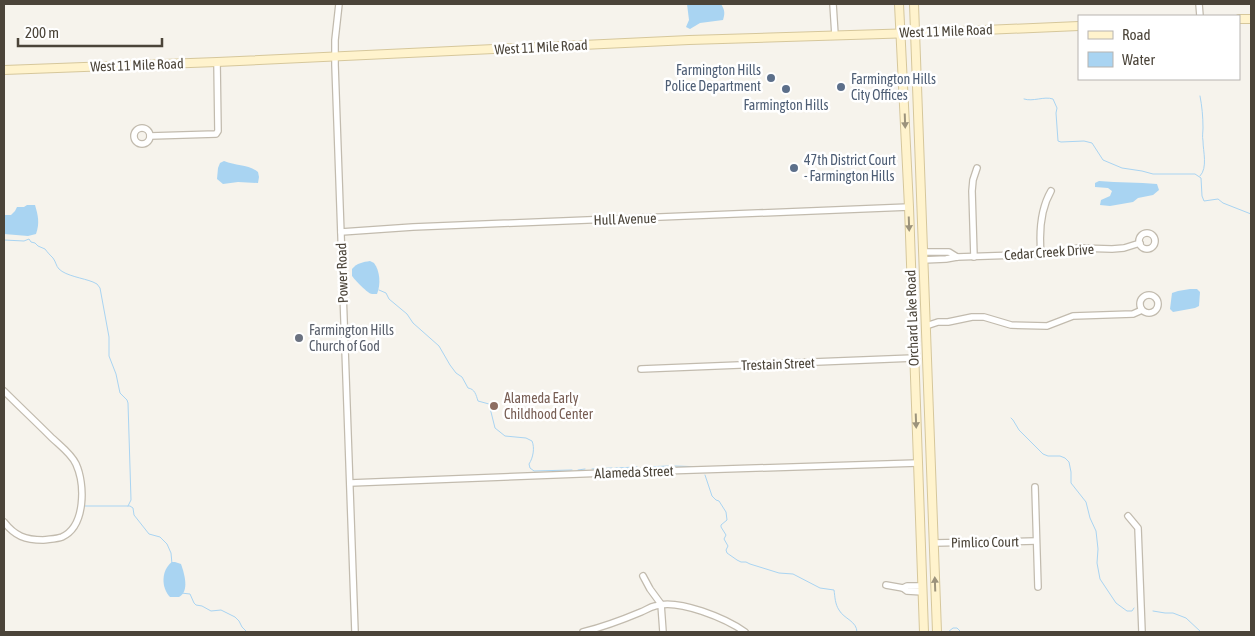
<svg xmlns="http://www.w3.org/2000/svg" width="1255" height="636" font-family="'Asap Condensed',sans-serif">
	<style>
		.water { fill: #a9d4f2 }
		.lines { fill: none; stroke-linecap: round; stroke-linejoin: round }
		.stream { stroke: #a9d4f2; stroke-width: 1 }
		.street-casing { stroke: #c2bbae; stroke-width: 8 }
		.secondary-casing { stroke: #d6c79b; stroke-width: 10 }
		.street { stroke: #fff; stroke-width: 5.5 }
		.secondary { stroke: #fff3cd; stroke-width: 8 }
		.oneway { fill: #9c937c }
		.service-dot { fill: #5c6f8a; stroke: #fff; stroke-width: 2 }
		.worship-dot { fill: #6b7280; stroke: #fff; stroke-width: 2 }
		.education-dot { fill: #8d6e63; stroke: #fff; stroke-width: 2 }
		.labels { text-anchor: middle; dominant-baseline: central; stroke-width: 5; stroke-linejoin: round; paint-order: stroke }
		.street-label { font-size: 14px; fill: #4b4439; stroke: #fff }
		.service-label { font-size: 14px; fill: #4e5e75; stroke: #fff; text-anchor: start }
		.worship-label { font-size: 14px; fill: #5b616d; stroke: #fff; text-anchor: start }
		.education-label { font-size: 14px; fill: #785e54; stroke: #fff; text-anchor: start }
	</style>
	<rect width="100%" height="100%" fill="#f6f3ec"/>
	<g class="water">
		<path d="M687 4H721C725 10 725 14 723 20L700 23 690 29 686 27 689 20Z"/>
		<path d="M224 161C236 166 248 164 258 172L259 177 258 183 238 182 223 184 217 179 218 168 220 163Z"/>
		<path d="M1099 181C1119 183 1138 182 1157 184L1159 190 1153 195 1138 198 1133 202 1110 206 1100 205 1101 200 1110 196 1112 191 1108 188 1095 187V183Z"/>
		<path d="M27 205H35C38 215 40 223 36 234L28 236 4 234V215H11L15 211 17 207H24Z"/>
		<path d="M370 261 374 263C380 271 381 284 377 294 375 294 374 294 372 294 368 294 355 280 352 276V269C357 263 363 262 370 261Z"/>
		<polygon points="1190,289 1197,289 1200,292 1199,306 1195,308 1173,312 1170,309 1172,293 1178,291"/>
		<path d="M172 562H175L181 564C184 573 190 591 179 597 177 597 172 597 170 597 161 588 161 570 172 562Z"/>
	</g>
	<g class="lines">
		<g class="stream">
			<path d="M1200 96C1202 106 1203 117 1203 128 1203 132 1202 136 1203 141 1203 151 1208 168 1200 176"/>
			<path d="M1024 99C1033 102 1044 96 1053 99L1057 108 1056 113 1058 141 1061 142 1084 141 1092 143 1103 160 1122 168 1142 171 1153 174H1195L1201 178 1202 196 1204 201 1218 199 1223 203 1251 214"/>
			<path d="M4 240 24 241 29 239 31 242 35 243 38 246 45 249C48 253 50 255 53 258 56 262 56 266 59 269 66 276 83 278 93 282L97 284 100 288 109 337V356L116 374 120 393 127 400 128 403 131 500 128 506"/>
			<path d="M379 290 386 293 389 299 407 314 413 323 439 346 450 365 456 373 462 377 468 388C475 389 476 395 478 401L489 404 495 428 505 436 526 438 532 441C535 448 533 458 529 464L530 468 534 471 572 470"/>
			<polyline points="1011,418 1013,420 1019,430 1043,454 1048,456 1060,456 1065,458 1069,462 1071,472 1071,483 1086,502 1090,518 1096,531 1098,549 1097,563 1100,579 1116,603 1127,611 1132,611 1134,608"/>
			<polyline points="675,466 702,467"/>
			<polyline points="643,467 670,466"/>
			<polyline points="615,468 637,467"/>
			<polyline points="592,469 612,468"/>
			<polyline points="578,470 585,469"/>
			<path d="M705 475 712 496 716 500 719 501 726 512 727 520 721 525V527L726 535 724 539 728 546 726 550 727 553 737 560 741 562H746L750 564 779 573 793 574 820 588 834 590C835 597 835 604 839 610 844 619 857 621 857 632"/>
			<polyline points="85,506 130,506 133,508 134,515 149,534 160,537 167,544 171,553 172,564"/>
			<polyline points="181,593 190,594 194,603 196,605 202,606 211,611 221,610 235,617 239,621 242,627 247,632"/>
			<polyline points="1153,611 1165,613 1173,613 1186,618 1201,632"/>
			<polyline points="948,632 953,628 957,628 961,632"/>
		</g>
		<g class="street-casing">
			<g id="street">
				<polyline points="339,4 335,40 335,65 355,632"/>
				<polyline points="833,4 835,35"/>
				<polyline points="1199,4 1200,16"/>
				<circle cx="142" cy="136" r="8"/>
				<polyline points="150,136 216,134 218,131 217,62"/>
				<polyline points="341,232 413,227 909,207"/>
				<circle cx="1147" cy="241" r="8"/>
				<polyline points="923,252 949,252 957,257"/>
				<path d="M1041 254C1039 232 1040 210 1051 191"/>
				<polyline points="974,257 972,191 973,180 977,168"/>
				<polyline points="923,260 946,259 957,257 1049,254 1079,248 1112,249 1124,248 1140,243"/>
				<circle cx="1149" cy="304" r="9"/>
				<polyline points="926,326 938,322 948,322 972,317 984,317 1011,325 1047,326 1073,316 1133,314 1142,310"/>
				<polyline points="641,369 914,358"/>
				<path d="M4 391C19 406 35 421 50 436 59 445 71 453 76 464 85 484 86 526 62 537 57 539 50 539 43 540 25 540 15 536 4 522"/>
				<polyline points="350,483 631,472 918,463"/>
				<polyline points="1035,487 1038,587"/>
				<polyline points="1128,516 1138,528 1142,632"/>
				<polyline points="934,543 1036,541"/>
				<polyline points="643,576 650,589 661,604 663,632"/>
				<polyline points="886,585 903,588 907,591 923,592"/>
				<polyline points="903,588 907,586 922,586"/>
				<path d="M583 632C603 627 622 620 641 612 646 610 650 607 655 606 678 598 727 619 745 632"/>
			</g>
		</g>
		<g class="secondary-casing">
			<g id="secondary">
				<polyline points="899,4 909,207 924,632"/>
				<polyline points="914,4 937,632"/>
				<polyline points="1239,19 1251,19"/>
				<polyline points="4,70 217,62 689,40 915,33 1079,26"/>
			</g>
		</g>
		<use href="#street" class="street"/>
		<use href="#secondary" class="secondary"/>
	</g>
	<defs><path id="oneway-solid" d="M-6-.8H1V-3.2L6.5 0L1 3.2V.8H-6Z" transform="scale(1.25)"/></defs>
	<g class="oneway">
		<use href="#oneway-solid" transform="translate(905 121) rotate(88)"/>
		<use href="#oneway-solid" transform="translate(909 224) rotate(88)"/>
		<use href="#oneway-solid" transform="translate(916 421) rotate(88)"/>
		<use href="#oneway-solid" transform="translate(935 584) rotate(-92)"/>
	</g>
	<g class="service-dot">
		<circle cx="771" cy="78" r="5"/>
		<circle cx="841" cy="87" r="5"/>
		<circle cx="786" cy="89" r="5"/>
		<circle cx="794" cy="168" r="5"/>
	</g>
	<circle class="worship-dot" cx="299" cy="338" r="5"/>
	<circle class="education-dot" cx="494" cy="406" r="5"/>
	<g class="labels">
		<g class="street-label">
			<text transform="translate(946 31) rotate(-2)">West 11 Mile Road</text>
			<text transform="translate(541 47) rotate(-3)">West 11 Mile Road</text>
			<text transform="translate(137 65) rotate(-2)">West 11 Mile Road</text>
			<text transform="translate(625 219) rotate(-2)">Hull Avenue</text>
			<text transform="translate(1049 252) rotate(-4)">Cedar Creek Drive</text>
			<text transform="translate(342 273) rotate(-92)">Power Road</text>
			<text transform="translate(912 318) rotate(-92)">Orchard Lake Road</text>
			<text transform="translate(778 364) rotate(-2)">Trestain Street</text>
			<text transform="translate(634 472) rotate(-2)">Alameda Street</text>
			<text transform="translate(985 542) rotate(-1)">Pimlico Court</text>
		</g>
		<g class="service-label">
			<text x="761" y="70" text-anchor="end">Farmington Hills<tspan x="761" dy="16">Police Department</tspan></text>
			<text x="851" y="79">Farmington Hills<tspan x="851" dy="16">City Offices</tspan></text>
			<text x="786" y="105" text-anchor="middle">Farmington Hills</text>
			<text x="804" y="160">47th District Court<tspan x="804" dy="16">- Farmington Hills</tspan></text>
		</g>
		<g class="worship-label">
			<text x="309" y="330">Farmington Hills<tspan x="309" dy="16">Church of God</tspan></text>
		</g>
		<g class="education-label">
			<text x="504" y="398">Alameda Early<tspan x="504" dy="16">Childhood Center</tspan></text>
		</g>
	</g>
	<rect width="1255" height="636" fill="none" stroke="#4b4439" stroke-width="10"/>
	<rect x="1078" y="15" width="162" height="65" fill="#ffffff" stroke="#b7b4b0"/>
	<rect x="1088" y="31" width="25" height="8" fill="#fff3cd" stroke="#b7b4b0"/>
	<text x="1122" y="40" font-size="15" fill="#4b4439">Road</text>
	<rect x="1088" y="52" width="25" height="15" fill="#a9d4f2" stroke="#b7b4b0"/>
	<text x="1122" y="65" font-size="15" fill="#4b4439">Water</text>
	<path d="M18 38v8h144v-8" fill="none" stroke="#4b4439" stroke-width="2.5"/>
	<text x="25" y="38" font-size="15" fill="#4b4439" stroke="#ffffff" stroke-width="4" paint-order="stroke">200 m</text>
</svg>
